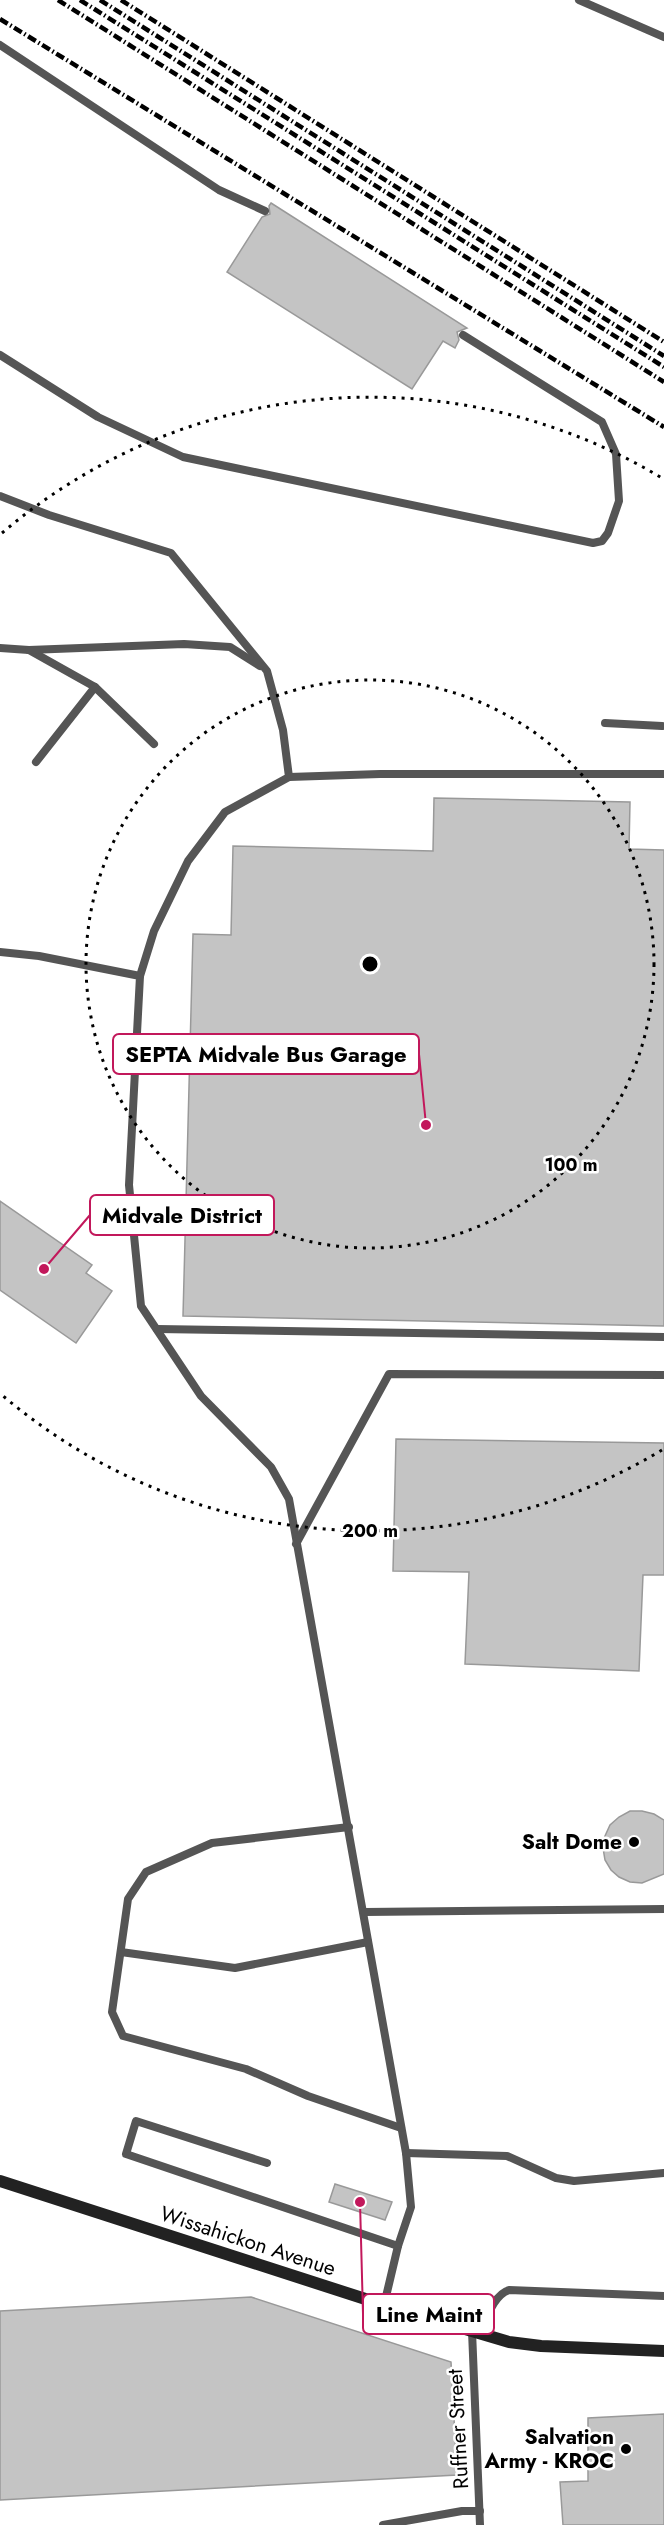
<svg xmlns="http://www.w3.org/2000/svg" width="664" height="2525" font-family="Jost,sans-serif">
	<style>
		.building { fill: #c4c4c4; stroke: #999; stroke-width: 1.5 }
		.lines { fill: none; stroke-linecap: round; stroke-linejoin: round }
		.lane { stroke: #555; stroke-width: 8 }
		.secondary { stroke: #222; stroke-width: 12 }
		.rail { stroke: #000; stroke-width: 4.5; stroke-dasharray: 9 3 1.5 3; stroke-linecap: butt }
		.ring { fill: none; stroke: #000; stroke-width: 3; stroke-dasharray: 3 6 }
		.poi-dot { fill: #000; stroke: #fff; stroke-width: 2 }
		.labels { text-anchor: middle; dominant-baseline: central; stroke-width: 5; stroke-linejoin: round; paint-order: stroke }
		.poi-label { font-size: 21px; font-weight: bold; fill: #000; stroke: #fff; text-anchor: end }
		.street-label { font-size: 21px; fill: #000; stroke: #fff }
		.centre { fill: #000; stroke: #fff; stroke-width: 3 }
		.ring-label { font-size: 18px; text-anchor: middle; font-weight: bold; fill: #000; stroke: #fff; stroke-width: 5; stroke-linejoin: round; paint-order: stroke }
		.leader { fill: none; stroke: #c2185b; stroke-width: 2 }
		.callout-dot { fill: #c2185b; stroke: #fff; stroke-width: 2 }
		.callout { fill: #fff; stroke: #c2185b; stroke-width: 2 }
		.callout-label { font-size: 22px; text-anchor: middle; font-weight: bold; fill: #000 }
	</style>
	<rect width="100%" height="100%" fill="#fff"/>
	<g class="building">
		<polygon points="271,203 467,328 457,332 459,340 455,348 443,341 412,389 227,272 262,217 270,214 269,206"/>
		<polygon points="434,798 630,802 629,849 664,850 664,1326 183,1316 193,934 231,935 233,846 433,851"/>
		<polygon points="0,1201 92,1265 86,1273 112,1291 76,1343 0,1290"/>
		<polygon points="396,1439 664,1443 664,1575 643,1575 639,1671 465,1664 469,1572 393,1571"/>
		<polygon points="630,1811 642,1811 654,1814 664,1820 664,1874 642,1883 630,1882 619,1877 611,1870 605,1860 603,1848 605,1836 610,1825 619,1817"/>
		<polygon points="335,2184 392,2202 385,2220 329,2202"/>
		<polygon points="251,2297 451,2362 457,2475 0,2500 0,2311"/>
		<polygon points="664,2414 664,2525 563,2525 560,2482 588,2481 588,2418"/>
	</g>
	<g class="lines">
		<g class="lane">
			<polyline points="579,0 664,37"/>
			<polyline points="0,45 219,190 265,211"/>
			<polyline points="0,355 98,417 183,457 593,543 602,541 608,533 619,501 616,454 602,422 463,335"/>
			<polyline points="0,496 49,515 171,553 267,671 283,730 289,777 225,812 188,861 154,931 140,976"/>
			<polyline points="0,648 29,650 95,687"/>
			<polyline points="29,650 184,644 230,647 260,666"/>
			<polyline points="605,723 662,726"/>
			<polyline points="36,762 95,687 154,744"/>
			<polyline points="289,777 380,774 664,774"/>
			<polyline points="0,952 39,956 140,976 129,1185 141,1306 201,1396 271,1467 289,1499 406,2153 411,2207 398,2246 384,2305"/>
			<polyline points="157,1329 664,1337"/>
			<polyline points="296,1544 389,1374 664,1375"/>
			<polyline points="349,1827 212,1843 146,1872 128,1899 112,2012 123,2036 246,2069 308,2096 401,2128"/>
			<polyline points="365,1912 664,1909"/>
			<polyline points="121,1952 235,1968 368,1942"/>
			<polyline points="406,2153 507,2156 556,2178 574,2181 664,2173"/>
			<polyline points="267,2163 136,2121 126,2154 398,2246"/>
			<polyline points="472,2331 480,2525"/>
			<path d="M480 2334C487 2319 493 2295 509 2290L664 2296"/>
			<polyline points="383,2525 462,2511 480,2511"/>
		</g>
		<polyline class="secondary" points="0,2181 384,2305 509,2342 541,2346 664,2351"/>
		<g class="rail">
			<polyline points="58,0 664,382"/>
			<polyline points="80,0 664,367"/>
			<polyline points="100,0 664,356"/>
			<polyline points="121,0 664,342"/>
			<polyline points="0,19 664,427"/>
		</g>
	</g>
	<g class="ring">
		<circle cx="370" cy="964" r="284"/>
		<path d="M662 1450A567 567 0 0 1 2 1395M2 533A567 567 0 0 1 662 478"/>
	</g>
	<g class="poi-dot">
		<circle cx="634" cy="1842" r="6"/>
		<circle cx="626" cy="2449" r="6"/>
	</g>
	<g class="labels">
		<g class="poi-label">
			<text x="622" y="1842">Salt Dome</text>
			<text x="614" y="2437">Salvation<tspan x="614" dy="24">Army - KROC</tspan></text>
		</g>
		<g class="street-label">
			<text transform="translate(248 2241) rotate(18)">Wissahickon Avenue</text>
			<text transform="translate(458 2429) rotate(-93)">Ruffner Street</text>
		</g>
	</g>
	<circle cx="370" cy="964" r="9" class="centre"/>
	<g class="ring-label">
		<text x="571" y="1171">100 m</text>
		<text x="370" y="1537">200 m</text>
	</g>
	<path class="leader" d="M426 1125L419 1054M44 1269L90 1215M360 2202L363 2314"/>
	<g class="callout-dot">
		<circle cx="426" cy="1125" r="6"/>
		<circle cx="44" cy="1269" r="6"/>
		<circle cx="360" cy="2202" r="6"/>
	</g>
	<g class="callout">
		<rect x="113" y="1034" width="306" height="40" rx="6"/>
		<rect x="90" y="1195" width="184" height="40" rx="6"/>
		<rect x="363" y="2294" width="131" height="40" rx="6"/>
	</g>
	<g class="callout-label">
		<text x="266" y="1062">SEPTA Midvale Bus Garage</text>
		<text x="182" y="1223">Midvale District</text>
		<text x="429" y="2322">Line Maint</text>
	</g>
</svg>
